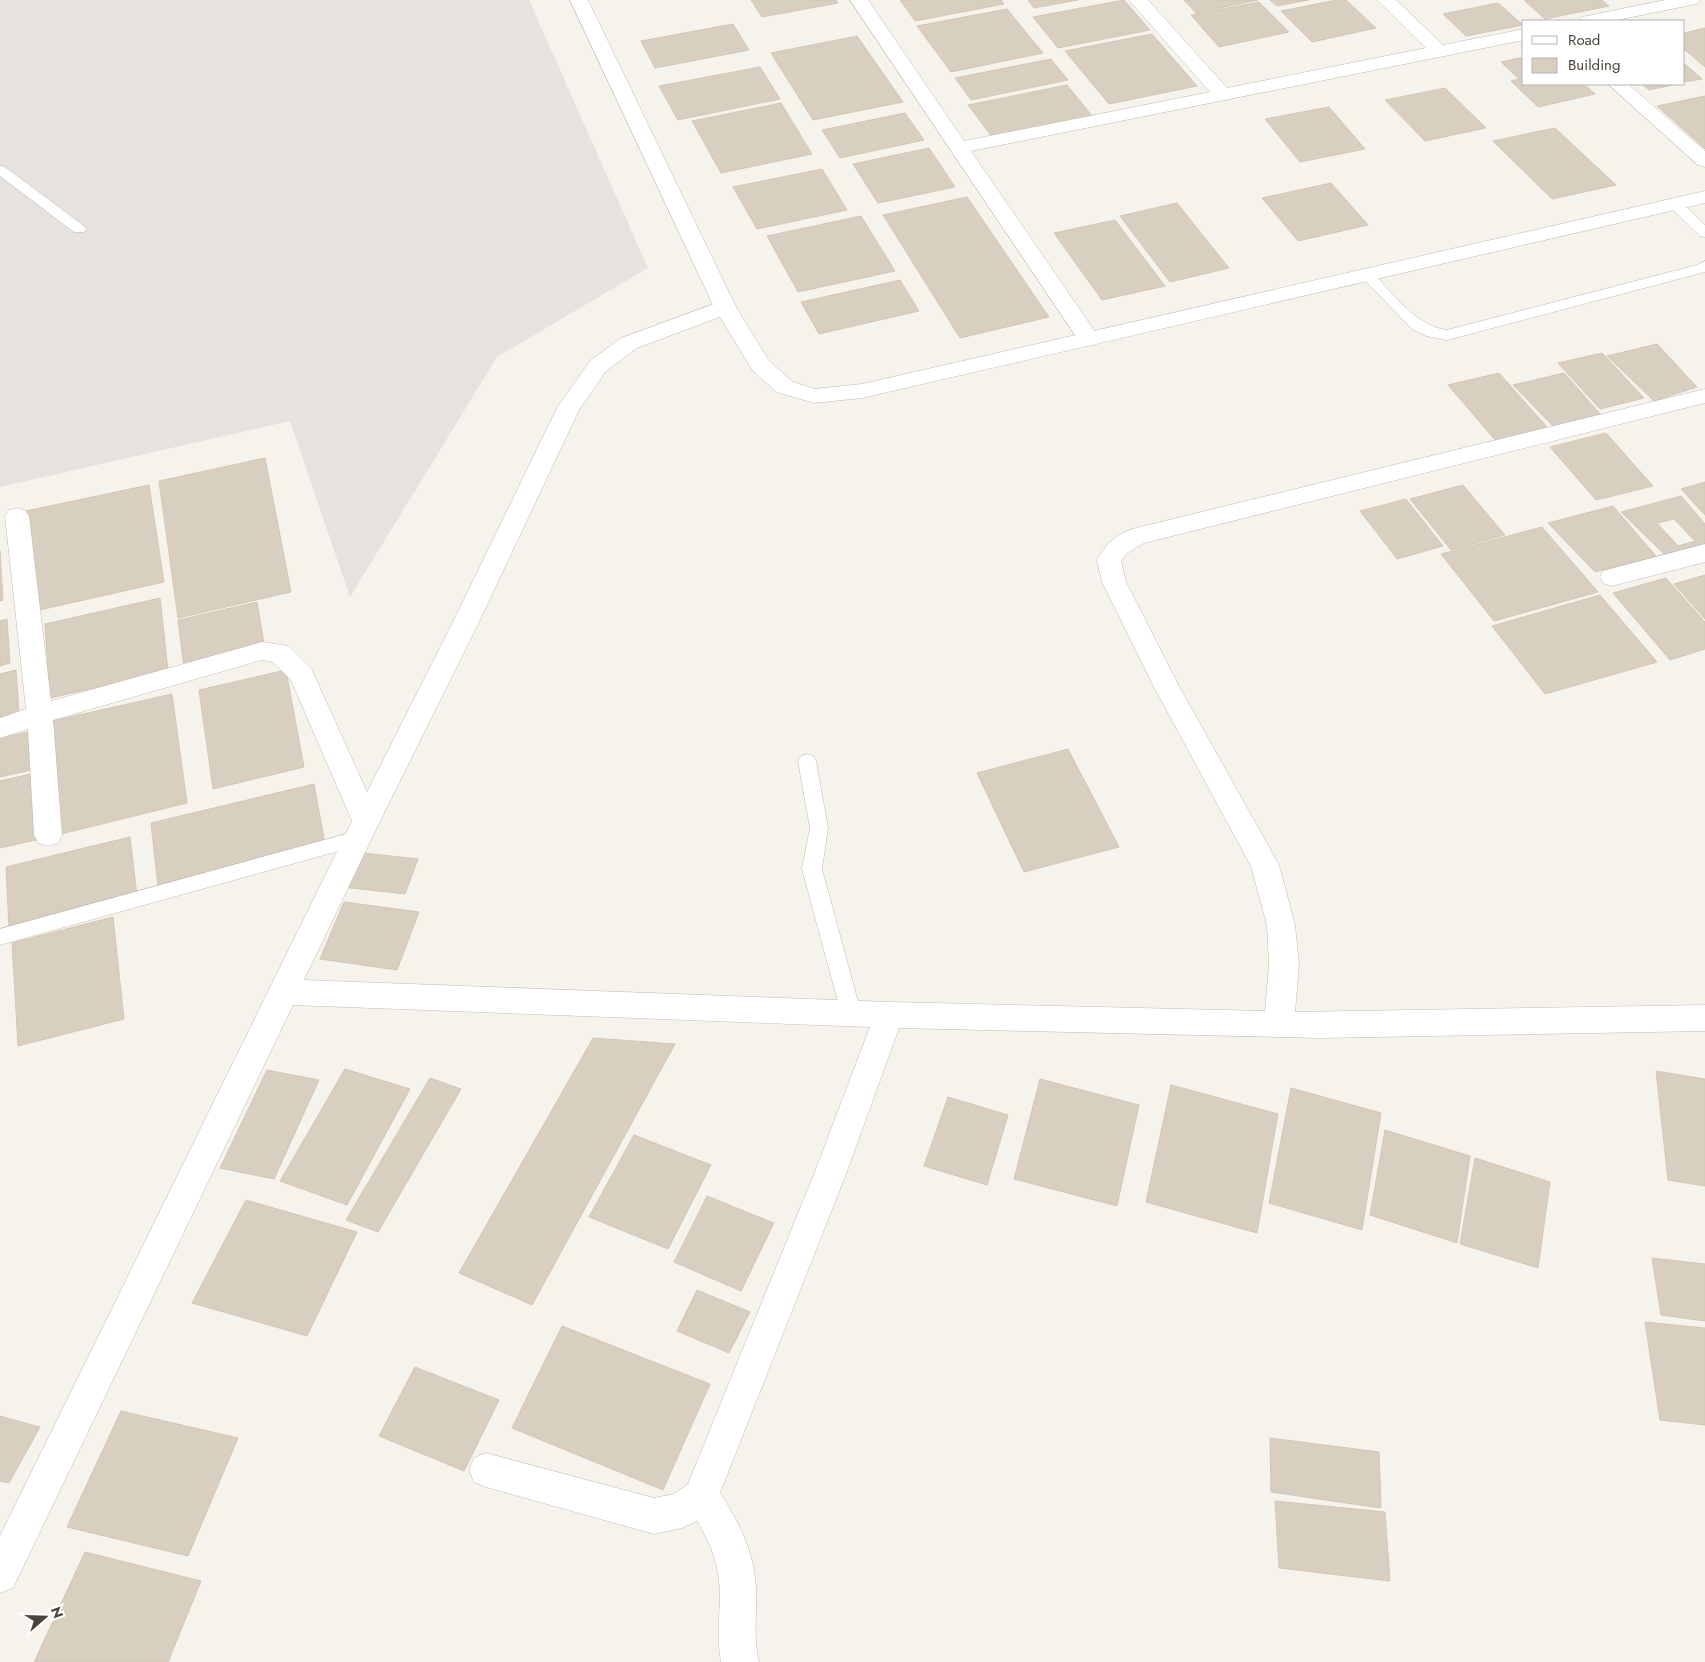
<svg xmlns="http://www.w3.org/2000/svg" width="1705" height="1662" font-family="Jost,sans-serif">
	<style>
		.industrial { fill: #e6e2dd }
		.building { fill: #d8cfc1; stroke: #d3c7b4; fill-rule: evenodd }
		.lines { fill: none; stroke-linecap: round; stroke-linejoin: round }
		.service-casing { stroke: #c2bbae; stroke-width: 1 }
		.minor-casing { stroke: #c2bbae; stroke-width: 1 }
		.tertiary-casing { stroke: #c2bbae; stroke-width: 1 }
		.service { fill: #fff; fill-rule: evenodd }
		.minor { fill: #fff; fill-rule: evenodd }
		.tertiary { fill: #fff; fill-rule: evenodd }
	</style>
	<rect width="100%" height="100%" fill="#f6f3ec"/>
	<polygon class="industrial" points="0,0 529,0 648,268 497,357 350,597 290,421 0,487"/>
	<g class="building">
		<polygon points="751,0 836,0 838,3 762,17"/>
		<polygon points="900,0 1001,0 1004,4 915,21"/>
		<polygon points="1028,0 1078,0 1034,8"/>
		<polygon points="1124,0 1150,30 1058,48 1033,17"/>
		<polygon points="1184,0 1258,0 1196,13"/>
		<polygon points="1270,0 1309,0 1277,6"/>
		<polygon points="1336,0 1346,0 1376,28 1312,42 1281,11"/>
		<polygon points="1524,0 1602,0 1609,6 1545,19"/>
		<polygon points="1259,2 1289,32 1219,47 1191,15"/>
		<polygon points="1498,3 1523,25 1466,36 1443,14"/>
		<polygon points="1007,9 1043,53 951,72 917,26"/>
		<polygon points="733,24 749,50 655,68 641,41"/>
		<polygon points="1705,28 1705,67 1684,49 1684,33"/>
		<polygon points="1152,34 1197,86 1109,104 1065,51"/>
		<polygon points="857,36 903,102 813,120 771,53"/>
		<polygon points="1524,57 1524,84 1584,84 1595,94 1538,107 1511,81 1519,79 1501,62"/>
		<polygon points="1051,59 1068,80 971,100 955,78"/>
		<polygon points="1684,63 1702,79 1684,82"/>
		<polygon points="760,67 780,99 678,120 659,86"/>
		<polygon points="1642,84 1677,84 1649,90"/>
		<polygon points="1067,85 1093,117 993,138 968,105"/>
		<polygon points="1445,88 1486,128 1425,141 1385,100"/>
		<polygon points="1705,96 1705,149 1657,106"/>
		<polygon points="781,103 812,154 721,173 692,121"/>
		<polygon points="1329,107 1365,149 1300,162 1265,119"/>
		<polygon points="905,113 924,140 840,158 822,130"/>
		<polygon points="1555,128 1616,185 1552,199 1493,141"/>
		<polygon points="929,148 955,187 878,203 853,164"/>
		<polygon points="822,169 847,210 757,229 733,187"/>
		<polygon points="1331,183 1368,225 1298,241 1262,198"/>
		<polygon points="967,197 1049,317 960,338 883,215"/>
		<polygon points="1177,203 1229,268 1170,282 1120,216"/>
		<polygon points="861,216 895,271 798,292 767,236"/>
		<polygon points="1115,220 1165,286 1102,300 1054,233"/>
		<polygon points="900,280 919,311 819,334 801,302"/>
		<polygon points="1657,344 1697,387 1654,401 1607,356"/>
		<polygon points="1602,353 1644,398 1600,409 1558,363"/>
		<polygon points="1499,373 1548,428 1496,441 1448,385"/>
		<polygon points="1564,373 1602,416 1554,427 1513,385"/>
		<polygon points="1606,433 1653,486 1596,500 1550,447"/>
		<polygon points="265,458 291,592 178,618 159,481"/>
		<polygon points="1705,482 1705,515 1681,489"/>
		<polygon points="149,485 164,582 35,611 26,511"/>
		<polygon points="1463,485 1505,535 1451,550 1410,499"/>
		<path d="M1681 496 1705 524V546L1665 555 1621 512ZM1674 519 1695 541 1678 546 1657 523Z"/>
		<polygon points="1406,499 1443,546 1397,559 1360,511"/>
		<polygon points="1613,506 1656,556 1595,572 1548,523"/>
		<polygon points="1542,527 1598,592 1494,621 1441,554"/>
		<polygon points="0,551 3,600 0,601"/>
		<polygon points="1705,575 1705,619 1674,584"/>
		<polygon points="1666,578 1705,622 1705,649 1670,660 1613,593"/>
		<polygon points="1600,595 1657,662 1545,694 1492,626"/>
		<polygon points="160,598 168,671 50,698 45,624"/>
		<polygon points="257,602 265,650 184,668 178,620"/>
		<polygon points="7,619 10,663 0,666 0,621"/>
		<polygon points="16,670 19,714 0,718 0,674"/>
		<polygon points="286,670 304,767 213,789 199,690"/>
		<polygon points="172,694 187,803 61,834 52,721"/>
		<polygon points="28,732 31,770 0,777 0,738"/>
		<polygon points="1068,749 1119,847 1024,872 977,773"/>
		<polygon points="35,773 40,839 0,848 0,781"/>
		<polygon points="314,784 325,844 158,886 151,823"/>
		<polygon points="130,837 137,896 9,928 6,867"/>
		<polygon points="355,852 418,859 405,894 342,887"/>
		<polygon points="344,902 419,912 397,970 320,959"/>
		<polygon points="113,917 124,1019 18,1046 12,943"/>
		<polygon points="593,1038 675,1044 532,1305 459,1273"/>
		<polygon points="345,1069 410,1089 347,1205 280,1181"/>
		<polygon points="267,1070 319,1080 274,1179 220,1168"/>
		<polygon points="1656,1071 1705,1079 1705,1186 1668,1180"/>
		<polygon points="430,1078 461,1089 378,1232 346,1220"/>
		<polygon points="1040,1079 1139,1105 1117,1206 1014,1179"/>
		<polygon points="1171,1085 1278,1114 1257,1233 1146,1202"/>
		<polygon points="1291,1088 1381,1113 1362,1230 1269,1203"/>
		<polygon points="948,1097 1008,1115 987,1185 924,1166"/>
		<polygon points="1385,1130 1470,1156 1457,1243 1370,1215"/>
		<polygon points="634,1135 711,1165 668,1249 589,1217"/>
		<polygon points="1475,1158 1550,1182 1538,1268 1460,1244"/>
		<polygon points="707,1196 774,1223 741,1291 674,1262"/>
		<polygon points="246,1200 357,1232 307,1336 192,1303"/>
		<polygon points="1652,1258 1705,1264 1705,1321 1661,1315"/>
		<polygon points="697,1290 750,1312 729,1353 677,1331"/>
		<polygon points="1645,1322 1705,1328 1705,1425 1660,1420"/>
		<polygon points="562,1326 710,1384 663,1490 512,1428"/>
		<polygon points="415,1367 499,1400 464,1471 379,1436"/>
		<polygon points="121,1411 238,1438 188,1556 67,1527"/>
		<polygon points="0,1416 40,1427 9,1483 0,1481"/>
		<polygon points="1270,1438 1379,1452 1381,1508 1271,1492"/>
		<polygon points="1275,1501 1385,1512 1390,1581 1279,1568"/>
		<polygon points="85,1552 201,1581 168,1662 34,1662"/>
	</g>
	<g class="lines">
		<g class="service-casing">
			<g id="service">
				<polygon points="0,166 5,167 84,226 86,229 84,232 74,232 0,176"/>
				<polygon points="1675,200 1680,201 1705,225 1705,237 1700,236 1670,207 1668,204 1670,201"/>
				<path d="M1705 261V272L1447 340 1426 336 1412 329 1360 275 1362 272H1372C1394 294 1415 326 1447 330L1697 265Z"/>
				<polygon points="807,754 813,756 816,761 828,828 822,869 861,1013 858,1019 851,1022 844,1019 841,1013 802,869 810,828 798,761 801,756"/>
				<polygon points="357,831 364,834 366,839 364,844 0,945 0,929"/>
			</g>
		</g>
		<g class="minor-casing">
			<g id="minor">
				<polygon points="850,0 868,0 964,141 1210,92 1129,0 1148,0 1227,88 1426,48 1377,0 1396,0 1443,45 1524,29 1524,40 971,151 1100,339 1097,344 1089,346 1081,344"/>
				<polygon points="1665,0 1700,0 1697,4 1691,5 1612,21 1578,21 1581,17 1587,16"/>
				<polygon points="1608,84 1628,84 1705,151 1705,167 1698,165"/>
				<path d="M725 300 733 302 736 307 733 312 637 348 606 371 579 410 478 624 380 821 304 980 889 1002 1265 1011 1269 965 1267 925 1251 866 1155 689 1102 582 1097 560C1106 544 1117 533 1136 528L1705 389V403L1144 543 1127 553 1121 561 1126 582 1180 688 1279 865 1295 925 1299 965 1295 1012 1705 1005V1031L1320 1038 899 1028 846 1174 720 1493C739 1521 755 1555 756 1589 757 1614 753 1638 759 1662H721C717 1640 719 1619 720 1597 720 1568 712 1545 697 1521L682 1528 654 1534 486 1487 474 1482 469 1470 474 1458 486 1453 654 1498 674 1494 688 1484 814 1174 870 1027 293 1005 13 1588 0 1593V1536L352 821 291 680 273 662 262 660 53 720 62 835 58 843 48 846 38 843 34 835 28 729 0 738V718L26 709 5 516 9 510 17 508 25 510 29 516 51 701 262 642 289 646 311 668 367 792 452 624 557 408 590 361 621 338Z"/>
				<polygon points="1705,544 1705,562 1612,586 1603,583 1600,577 1603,571"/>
			</g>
		</g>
		<g class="tertiary-casing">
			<polygon id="tertiary" points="570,0 588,0 736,307 769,361 793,382 815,389 862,384 1705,191 1705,203 862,398 814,403 777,392 753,371 714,307"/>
		</g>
		<use href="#service" class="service"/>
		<use href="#minor" class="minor"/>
		<use href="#tertiary" class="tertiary"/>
	</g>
	<rect x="1522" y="20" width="162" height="65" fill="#ffffff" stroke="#b7b4b0"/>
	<rect x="1532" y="36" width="25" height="8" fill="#ffffff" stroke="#b7b4b0"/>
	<text x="1568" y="45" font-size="15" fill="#4b4439">Road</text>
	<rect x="1532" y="58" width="25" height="15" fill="#d8cfc1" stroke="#b7b4b0"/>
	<text x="1568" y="70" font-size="15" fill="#4b4439">Building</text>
	<g transform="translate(45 1617) rotate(70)" stroke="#ffffff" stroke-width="4" paint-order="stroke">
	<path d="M0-4L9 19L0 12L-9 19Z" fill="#4b4439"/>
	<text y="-8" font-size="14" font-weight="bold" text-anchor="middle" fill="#4b4439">N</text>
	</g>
</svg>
